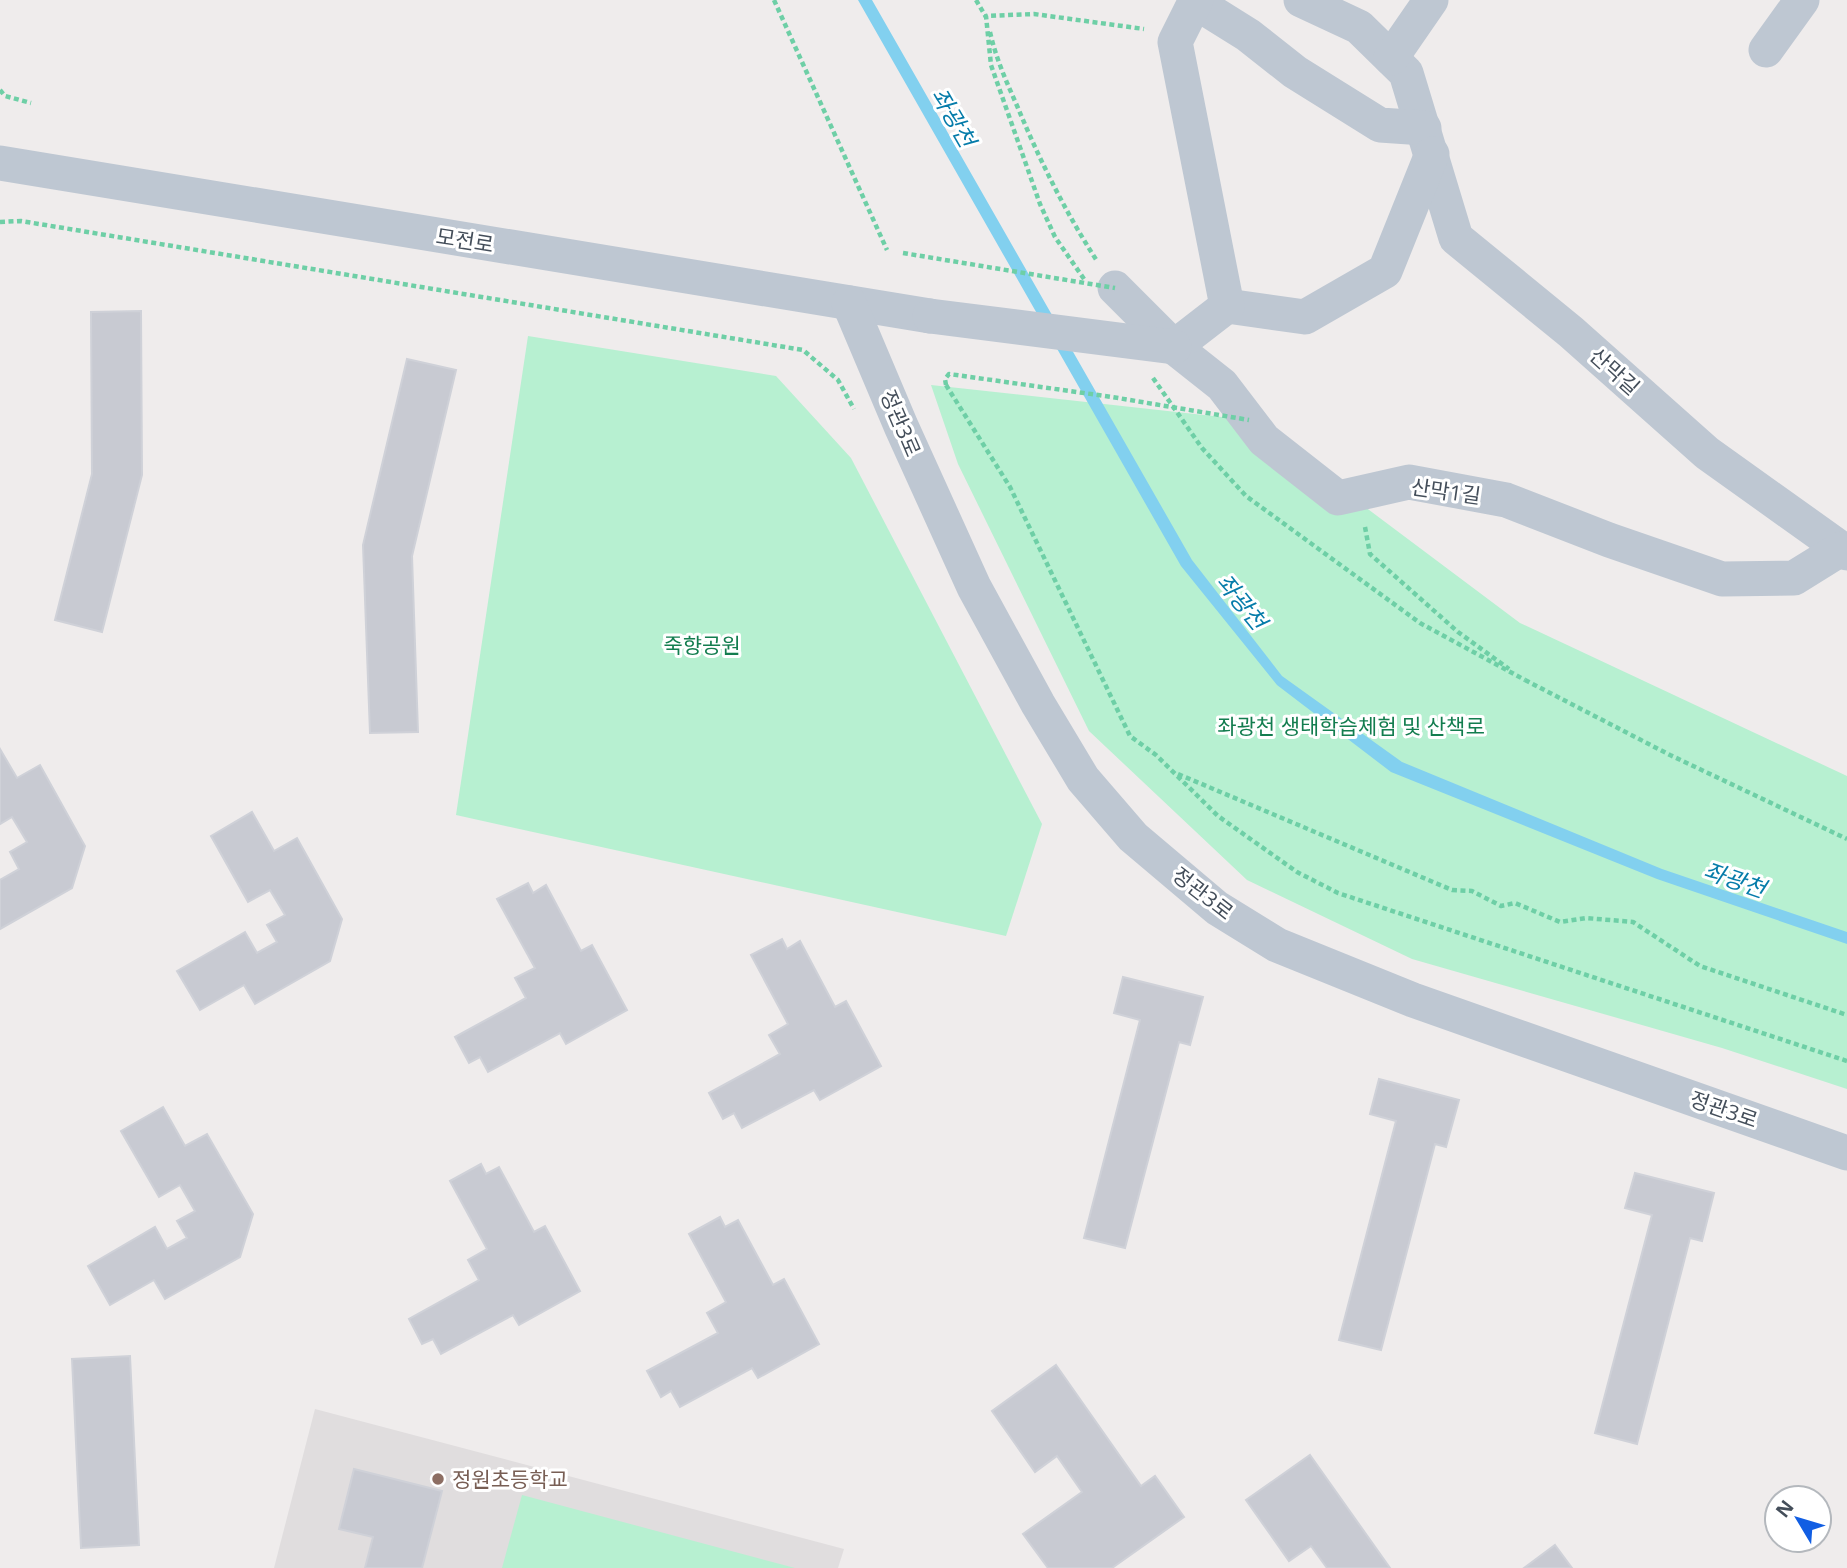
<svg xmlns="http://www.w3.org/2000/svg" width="1847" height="1568" font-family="'Open Sans','Noto Sans KR',sans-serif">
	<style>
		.education { fill: #e0ddde }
		.green { fill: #b7f0d1 }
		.water { fill: #82d0ef }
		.building { fill: #c8cad2; stroke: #cfd1d8; stroke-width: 2 }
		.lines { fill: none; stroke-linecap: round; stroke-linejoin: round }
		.path { stroke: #6ecfa6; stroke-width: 4.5; stroke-dasharray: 5 3.5; stroke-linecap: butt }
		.minor { stroke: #bec7d2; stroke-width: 35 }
		.path-bridge { stroke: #6ecfa6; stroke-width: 4.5; stroke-dasharray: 5 3.5; stroke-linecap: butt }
		.minor-bridge { stroke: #bec7d2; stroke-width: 35 }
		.education-dot { fill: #8d6e63; stroke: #fff; stroke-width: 2.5 }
		.labels { text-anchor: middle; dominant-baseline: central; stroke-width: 6; stroke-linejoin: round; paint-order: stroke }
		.street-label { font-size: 21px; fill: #444e5a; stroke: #fff }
		.park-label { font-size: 21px; fill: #137d4f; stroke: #fff }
		.education-label { font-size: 21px; fill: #785e54; stroke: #fff; text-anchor: start }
		.water-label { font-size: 23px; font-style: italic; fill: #067caa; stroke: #fff }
	</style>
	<rect width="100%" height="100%" fill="#efecec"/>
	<polygon class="education" points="315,1409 844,1549 838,1568 274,1568"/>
	<g class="green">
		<polygon points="528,336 776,376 851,458 1042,824 1006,936 456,815"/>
		<polygon points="931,385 1249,420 1520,623 1847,776 1847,1089 1722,1048 1412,959 1247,880 1089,731 958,464"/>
		<polygon points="522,1495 795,1568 502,1568"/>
	</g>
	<polygon class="water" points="858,0 872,0 1192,560 1282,676 1402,762 1662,869 1847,932 1847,944 1657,879 1391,772 1277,685 1181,566"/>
	<g class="building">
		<polygon points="141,311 142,475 102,632 55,620 92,474 91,312"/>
		<polygon points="407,359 456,370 412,556 418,732 370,733 363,545"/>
		<polygon points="0,749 17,778 40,765 85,846 72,888 0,929 0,880 19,869 10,852 27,842 12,817 0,824"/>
		<polygon points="252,812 274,851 297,838 342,919 330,961 255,1004 244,985 200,1010 177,971 245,932 257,953 277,942 267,925 285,915 270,890 248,902 211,836"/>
		<polygon points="528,883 533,893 546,885 581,951 592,945 627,1010 566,1044 560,1033 488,1072 480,1057 469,1063 455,1037 526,998 515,978 535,968 497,899"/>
		<polygon points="782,939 787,949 800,941 835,1007 846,1001 881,1066 820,1100 814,1090 742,1128 734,1113 723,1119 709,1093 780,1054 769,1035 788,1024 751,955"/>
		<polygon points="1123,977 1203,997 1190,1045 1179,1042 1125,1248 1084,1238 1140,1020 1114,1013"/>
		<polygon points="1379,1079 1459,1100 1446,1147 1435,1144 1381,1350 1339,1340 1396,1121 1370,1114"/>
		<polygon points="163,1107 185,1146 207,1134 253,1214 240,1257 165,1299 154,1280 110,1305 88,1266 155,1227 167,1249 187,1238 177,1221 195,1211 180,1185 159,1197 121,1131"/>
		<polygon points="481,1164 486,1174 499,1167 534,1232 545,1226 580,1291 519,1325 513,1315 441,1354 433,1339 422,1344 409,1319 479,1280 468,1260 487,1249 450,1181"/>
		<polygon points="1635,1173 1714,1193 1702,1241 1690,1238 1637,1444 1595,1433 1652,1215 1625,1208"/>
		<polygon points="720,1217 725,1227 738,1220 773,1285 784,1279 819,1344 758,1378 752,1368 680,1407 671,1391 661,1397 647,1371 718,1333 707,1313 726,1302 689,1234"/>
		<polygon points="130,1356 139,1545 81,1548 72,1359"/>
		<polygon points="1056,1365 1141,1486 1155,1476 1184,1517 1112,1568 1048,1568 1023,1534 1082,1492 1057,1456 1035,1472 992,1411"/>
		<polygon points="1310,1455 1390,1568 1327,1568 1311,1546 1289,1561 1246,1500"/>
		<polygon points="354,1469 442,1491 422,1568 365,1568 373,1537 339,1529"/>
		<polygon points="1555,1545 1572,1568 1524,1568"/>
	</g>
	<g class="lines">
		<g class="path">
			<polyline points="774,0 887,250"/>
			<polyline points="976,0 986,17"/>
			<path d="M990 32C996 59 1007 83 1018 108 1040 161 1066 213 1097 261"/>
			<polyline points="0,90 5,96 31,103"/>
			<polyline points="0,222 21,221 803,350 838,380 854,409"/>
			<polyline points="1084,279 1055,237 1040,204 991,65 986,16 1034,14 1144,29"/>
			<polyline points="1153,378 1202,448 1246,496 1420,623 1525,680"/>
			<polyline points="946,385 1010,487 1130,736 1156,755 1218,816 1297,872 1338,893 1847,1061"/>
			<polyline points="1365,527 1370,554 1458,632 1509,669"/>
			<polyline points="1525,680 1670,755 1847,839"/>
			<polyline points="1178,774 1452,890 1472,891 1501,906 1515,903 1560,922 1586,918 1633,922 1700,966 1847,1015"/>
		</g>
		<g class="minor">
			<polyline points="1301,0 1359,27 1406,73 1456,238 1571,332 1707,453 1847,553"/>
			<polyline points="1195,2 1248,35 1295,72 1380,125 1424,128"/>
			<polyline points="1766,50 1802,0"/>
			<polyline points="1391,58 1431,0"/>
			<polyline points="0,163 930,316"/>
			<polyline points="1115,288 1174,347 1222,385 1264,440 1338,498 1409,482 1506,500 1609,540 1722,579 1794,578 1841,549"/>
			<polyline points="849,303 901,426 974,587 1038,704 1083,779 1133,837 1217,908 1277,945 1413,1000 1847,1153"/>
			<polyline points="1227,306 1305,317 1385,271 1432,154"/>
			<polyline points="1174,347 1227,306 1175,42 1196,0"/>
		</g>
		<g class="path-bridge">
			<polyline points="903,253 1115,288"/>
			<polyline points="946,385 945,379 949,374 1112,397 1249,420"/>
		</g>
		<polyline class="minor-bridge" points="930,316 1174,347"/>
	</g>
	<circle class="education-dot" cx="438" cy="1479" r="7"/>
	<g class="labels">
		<g class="street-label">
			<text transform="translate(465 240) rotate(9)">모전로</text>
			<text transform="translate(1615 371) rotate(42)">산막길</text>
			<text transform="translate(901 423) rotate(67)">정관3로</text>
			<text transform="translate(1446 491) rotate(8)">산막1길</text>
			<text transform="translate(1203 893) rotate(38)">정관3로</text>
			<text transform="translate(1724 1109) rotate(19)">정관3로</text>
		</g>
		<g class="park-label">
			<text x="702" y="645">죽향공원</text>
			<text x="1351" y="726">좌광천 생태학습체험 및 산책로</text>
		</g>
		<g class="education-label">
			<text x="452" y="1479">정원초등학교</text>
		</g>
		<g class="water-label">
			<text transform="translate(954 117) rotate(60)">좌광천</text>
			<text transform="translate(1242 601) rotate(51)">좌광천</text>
			<text transform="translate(1735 879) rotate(19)">좌광천</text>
		</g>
	</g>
	<g transform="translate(1798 1519) rotate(308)"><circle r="33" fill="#ffffff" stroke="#b4b8bd" stroke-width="2"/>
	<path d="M0-5L12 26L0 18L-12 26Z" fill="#115ee3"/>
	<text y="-10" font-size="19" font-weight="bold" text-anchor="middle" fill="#444e5a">N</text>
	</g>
</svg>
